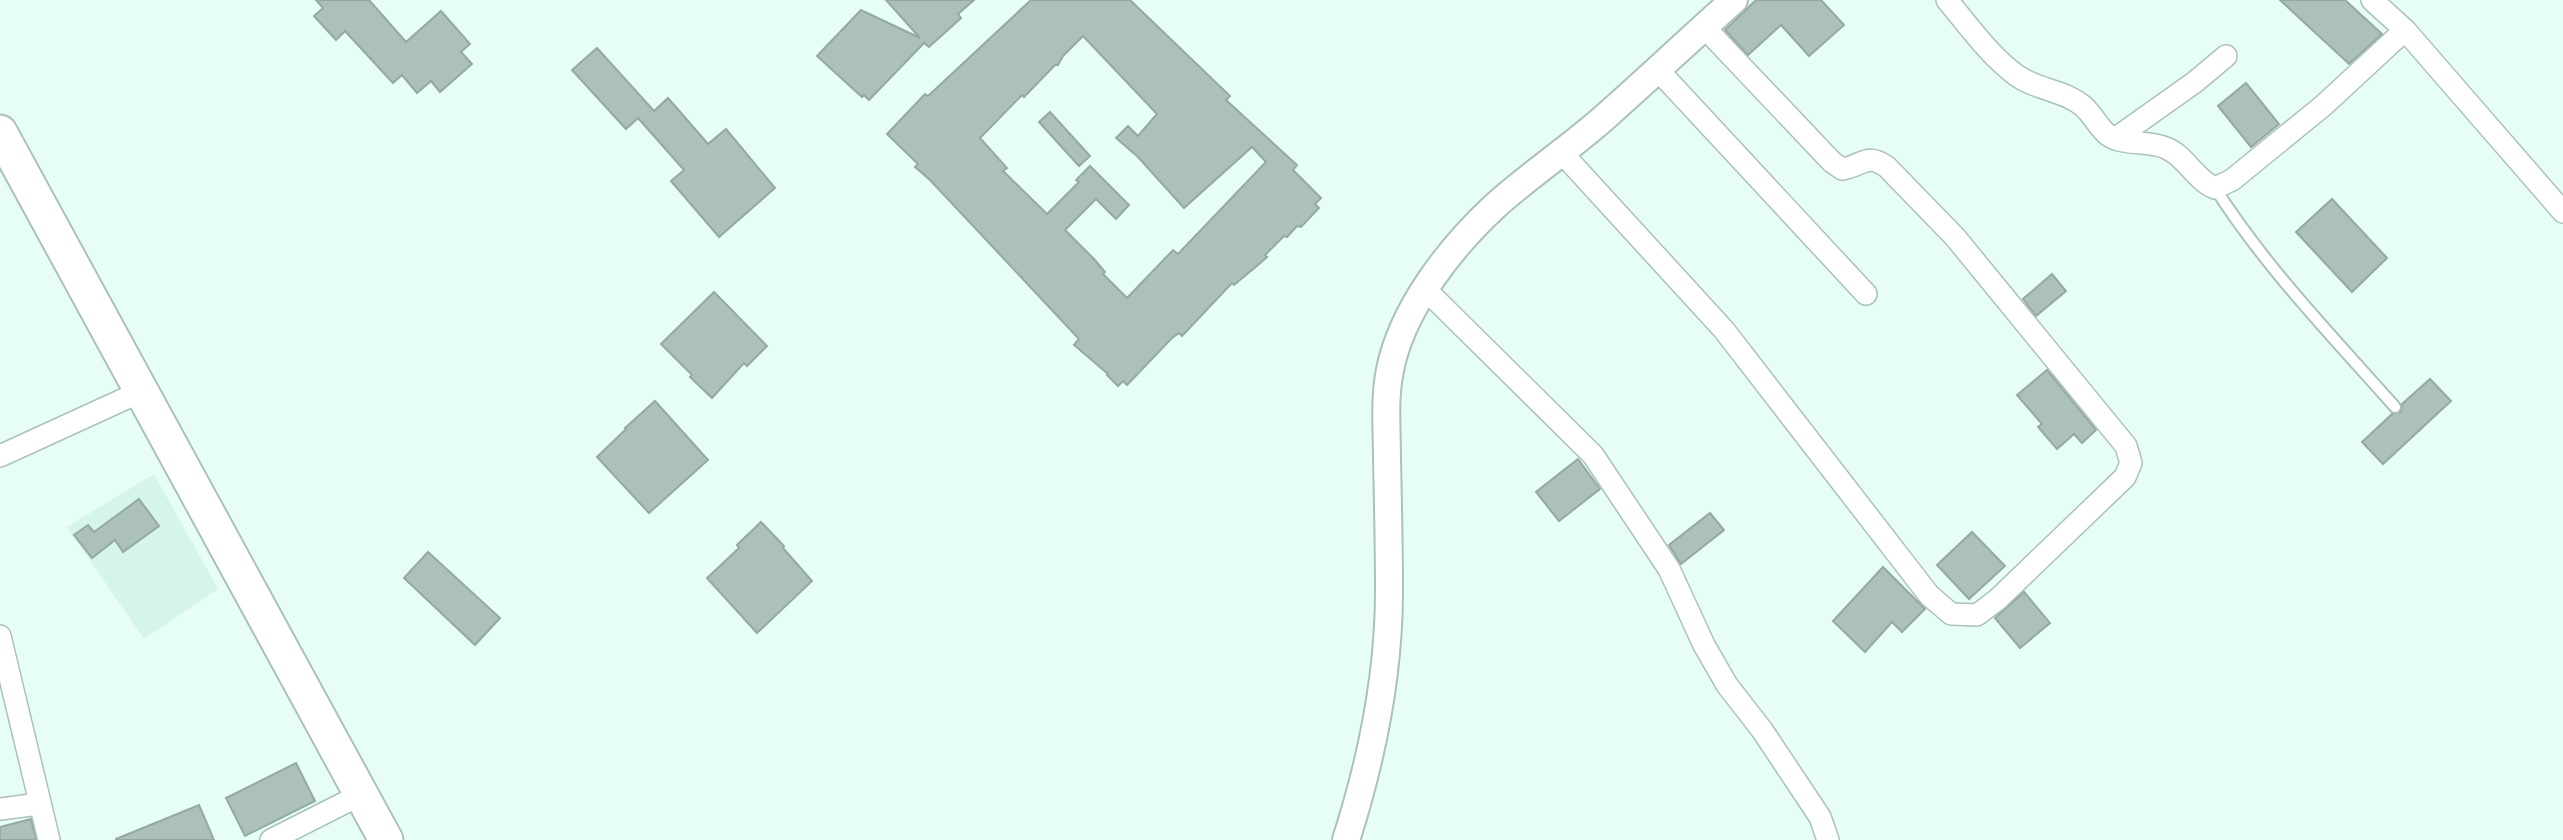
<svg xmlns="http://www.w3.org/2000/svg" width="2563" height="840" font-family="Arial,sans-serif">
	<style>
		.built { fill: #d4f4ec }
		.building { fill: #adc1bc; stroke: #95a9a4; stroke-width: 2; fill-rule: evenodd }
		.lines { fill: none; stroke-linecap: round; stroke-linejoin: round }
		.service-casing { stroke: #acc1bb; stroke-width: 14 }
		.minor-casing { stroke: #acc1bb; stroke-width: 24 }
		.tertiary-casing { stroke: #acc1bb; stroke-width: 30 }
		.primary-casing { stroke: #acc1bb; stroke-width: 37 }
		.service { stroke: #fff; stroke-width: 10 }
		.minor { stroke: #fff; stroke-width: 21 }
		.tertiary { stroke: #fff; stroke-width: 26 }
		.primary { stroke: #fff; stroke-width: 33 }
	</style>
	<rect width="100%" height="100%" fill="#e7fdf8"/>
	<polygon class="built" points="154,474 218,589 144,639 67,527"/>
	<g class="building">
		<polygon points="316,0 369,0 406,42 441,11 470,44 461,52 472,64 440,92 431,81 417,93 402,75 393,83 345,31 336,40 314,16 323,8"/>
		<polygon points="886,0 974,0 958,14 961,18 929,47 924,43 869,100 864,95 862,97 817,56 861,10 920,38"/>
		<path d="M1031 0H1130L1230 96 1226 100 1297 165 1293 170 1321 198 1315 204 1319 208 1301 227 1297 226 1287 237 1284 236 1265 255 1267 257 1258 265 1234 285 1232 283 1182 336 1179 333 1172 338 1127 385 1123 381 1118 386 1107 375 1108 374 1074 345 1079 339 930 180 915 167 918 164 887 134 925 94 928 96ZM1083 36 1157 114 1138 136 1128 126 1116 138 1138 157 1184 208 1252 147 1266 162 1178 254 1173 250 1127 298 1103 274 1105 272 1094 259 1065 230 1096 199 1116 219 1129 205 1090 166 1076 180 1079 182 1047 214 1003 171 1007 168 980 138 1022 95 1024 97 1055 65H1058L1063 56Z"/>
		<polygon points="1756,0 1821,0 1844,25 1809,56 1781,25 1748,55 1725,30"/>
		<polygon points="2280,0 2345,0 2382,34 2349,64"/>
		<polygon points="597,48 654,111 668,98 708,144 726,129 775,188 719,237 671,181 684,170 638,118 626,129 572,70"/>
		<polygon points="2246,83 2279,124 2251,147 2218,106"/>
		<polygon points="1050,112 1090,156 1079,166 1039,122"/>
		<polygon points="2332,199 2387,258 2352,292 2296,232"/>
		<polygon points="2052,274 2066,291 2036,316 2023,299"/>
		<polygon points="714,292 767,346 747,366 744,363 712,398 690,377 692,375 661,344"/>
		<polygon points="2047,370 2096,430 2082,443 2074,434 2057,449 2038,427 2042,424 2017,395"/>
		<polygon points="2430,379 2451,401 2383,464 2362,442 2392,414 2401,412 2402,404"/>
		<polygon points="655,401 708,460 649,513 597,457 626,429 625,428"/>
		<polygon points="1578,459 1600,489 1559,521 1536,492"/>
		<polygon points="139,499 159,526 123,552 115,540 92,558 74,535 88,525 94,532"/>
		<polygon points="1710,513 1724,530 1681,564 1669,545"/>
		<polygon points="761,522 784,546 783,548 812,581 757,633 707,578 739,548 737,545"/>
		<polygon points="1972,532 2005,566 1969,599 1937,565"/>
		<polygon points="428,552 500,618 475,645 404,578"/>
		<polygon points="1883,567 1925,609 1902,632 1892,622 1865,652 1833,621"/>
		<polygon points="2024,592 2050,623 2020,648 1995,618"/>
		<polygon points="296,763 315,801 245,836 226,798"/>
		<polygon points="199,805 214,840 116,840 116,839"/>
		<polygon points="31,819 36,840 0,840 0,827"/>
	</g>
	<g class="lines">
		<g class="service-casing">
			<path id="service" d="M2215 188C2266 268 2332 336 2395 407"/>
		</g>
		<g class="minor-casing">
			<g id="minor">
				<path d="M1947 0C1968 25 1989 55 2016 75 2036 90 2065 90 2084 107 2093 115 2099 128 2108 135 2124 146 2148 140 2166 148 2186 156 2195 180 2215 188L2232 180 2324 105 2405 30"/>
				<polyline points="2372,0 2405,30 2563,212"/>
				<polyline points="1657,69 1866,294"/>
				<polyline points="2116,138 2195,82 2226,56"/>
				<path d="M1562 153 1724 330 1929 595 1951 614 1977 615 1998 599 2125 477 2131 463 2126 446 1955 237 1887 167C1866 152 1863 166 1842 169L1832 162 1704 27"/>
				<polyline points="1426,290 1593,455 1669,569 1704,645 1727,685 1762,730 1820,817 1828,840"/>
				<polyline points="0,456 142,391"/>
				<polyline points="0,636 49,840"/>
				<polyline points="0,809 39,804"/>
				<polyline points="271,840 362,794"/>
			</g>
		</g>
		<g class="tertiary-casing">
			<path id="tertiary" d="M1346 840C1372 759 1389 677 1389 591 1389 547 1388 503 1387 459 1387 429 1384 399 1390 370 1402 309 1450 248 1494 207 1529 175 1569 149 1605 117 1648 79 1690 39 1734 0"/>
		</g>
		<g class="primary-casing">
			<polyline id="primary" points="0,132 386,840"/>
		</g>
		<use href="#service" class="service"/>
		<use href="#minor" class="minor"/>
		<use href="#tertiary" class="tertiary"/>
		<use href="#primary" class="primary"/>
	</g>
</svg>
